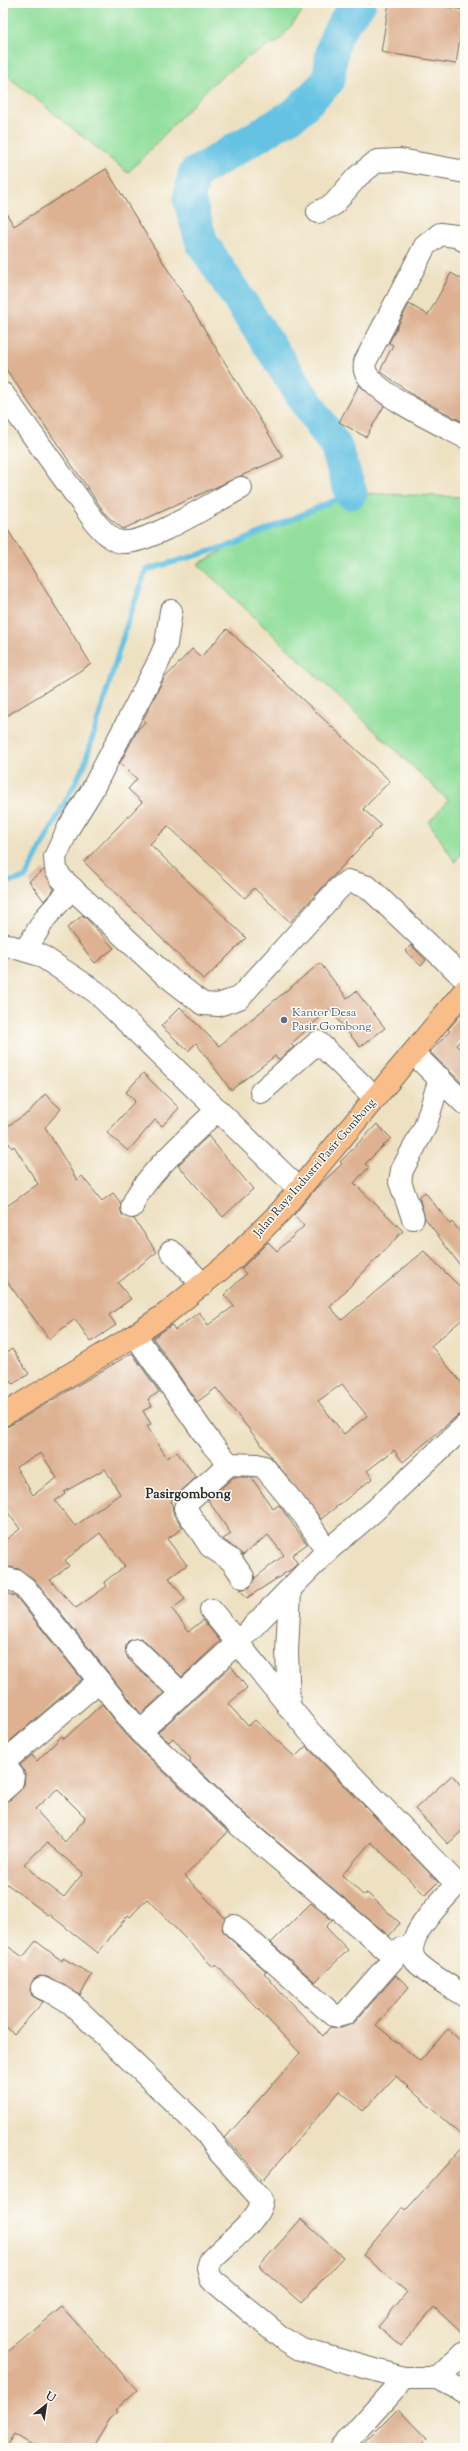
<svg xmlns="http://www.w3.org/2000/svg" width="468" height="2451" font-family="'Sorts Mill Goudy',serif">
	<style>
		.green { fill: #92df9d; stroke: #5e8564 }
		.lines { fill: none; stroke-linecap: round; stroke-linejoin: round }
		.stream { stroke: #65c2e3; stroke-width: 5.5 }
		.river { stroke: #65c2e3; stroke-width: 33 }
		.building { fill: #ddb192; fill-rule: evenodd }
		.minor-casing { stroke: #6f6b60; stroke-width: 24 }
		.major-casing { stroke: #6f6b60; stroke-width: 24 }
		.minor { stroke: #fff; stroke-width: 22 }
		.major { stroke: #f8bd88; stroke-width: 22 }
		.service-dot { fill: #5c6f8a; stroke: #fdfcf7; stroke-width: 1.5 }
		.labels { text-anchor: middle; dominant-baseline: central; stroke-width: 3; stroke-linejoin: round; paint-order: stroke }
		.service-label { font-size: 12px; fill: #4e5e75; stroke: #fdfcf7; text-anchor: start }
		.street-label { font-size: 12px; fill: #2b2b2b; stroke: #fdfcf7 }
		.quarter-label { font-size: 14px; font-weight: bold; fill: #2b2b2b; stroke: #fdfcf7 }
	</style>
	<rect width="100%" height="100%" fill="#fdfcf7"/>
	<filter id="ink" filterUnits="userSpaceOnUse"><feTurbulence type="fractalNoise" baseFrequency=".025" numOctaves="2"/><feDisplacementMap in="SourceGraphic" scale="8" xChannelSelector="R" yChannelSelector="G"/><feConvolveMatrix kernelMatrix="1 2 1 2 8 2 1 2 1" color-interpolation-filters="sRGB"/></filter>
	<filter id="wash" filterUnits="userSpaceOnUse"><feTurbulence type="fractalNoise" baseFrequency=".012" numOctaves="4" result="noise"/><feDisplacementMap in="SourceGraphic" scale="16" xChannelSelector="R" yChannelSelector="G"/><feGaussianBlur stdDeviation="0.9" result="paint"/><feColorMatrix in="noise" values="0 0 0 0 0 0 0 0 0 0 0 0 0 0 0 0 0 1.4 0 .05"/><feComposite in="paint" operator="in"/></filter>
	<g filter="url(#wash)">
		<rect width="100%" height="100%" fill="#eee1c2"/>
		<g class="green">
			<polygon points="3,3 309,3 279,41 248,57 211,85 128,173 11,79 3,70"/>
			<polygon points="351,493 465,497 465,846 455,862 429,822 448,800 198,564 257,532"/>
		</g>
		<g class="lines">
			<polyline class="stream" points="3,883 25,878 84,766 128,621 146,570 235,544 351,493"/>
			<path class="river" d="M351 493 336 447 202 243 189 199 194 174 296 113 329 80C332 42 334 31 360 3"/>
		</g>
		<g id="blocks">
			<g class="building">
				<polygon points="389,3 422,3 464,10 456,64 381,52"/>
				<polygon points="106,169 283,457 123,529 107,516 3,365 3,208 14,226"/>
				<polygon points="451,273 465,281 465,423 416,397 380,371 393,345 389,343 409,304 428,315"/>
				<polygon points="359,385 384,406 366,437 339,422"/>
				<polygon points="3,522 91,664 3,718"/>
				<polygon points="227,629 390,781 363,809 381,825 290,922 254,888 245,898 168,826 150,844 246,938 204,980 84,862 142,802 128,789 137,779 120,763 138,729 145,722 143,720 163,680 192,649 201,657"/>
				<polygon points="44,870 54,889 44,901 29,881"/>
				<polygon points="83,915 114,948 95,963 67,928"/>
				<polygon points="411,945 426,960 421,966 405,951"/>
				<polygon points="320,963 347,998 356,991 385,1028 360,1047 329,1009 291,1044 294,1047 278,1060 275,1056 231,1090 196,1043 188,1051 161,1026 180,1007 219,1046"/>
				<polygon points="465,1010 465,1044 461,1040 456,1045 465,1054 465,1086 430,1052 450,1031 448,1029"/>
				<polygon points="143,1073 179,1108 162,1126 155,1120 128,1151 107,1133 135,1101 126,1092"/>
				<polygon points="45,1094 61,1109 45,1127 77,1180 82,1176 102,1201 113,1193 120,1202 122,1215 134,1219 157,1252 118,1283 131,1299 109,1315 116,1325 91,1342 75,1319 49,1339 3,1276 3,1209 38,1184 14,1146 12,1148 3,1134 3,1129 29,1112"/>
				<path d="M377 1124 391 1138 365 1164 369 1167 354 1183 403 1231 330 1307 342 1320 424 1251 465 1292V1317L431 1346 465 1387V1412L456 1417 403 1462 394 1450 367 1471 373 1478 321 1519 216 1388 197 1402 153 1338 172 1325 175 1330 199 1312 208 1325 234 1306 224 1295 246 1274 241 1269 268 1242 277 1251 304 1226 294 1215 315 1189 342 1164 340 1162ZM342 1384 367 1416 344 1434 318 1401Z"/>
				<polygon points="208,1136 253,1189 223,1217 178,1165"/>
				<polygon points="425,1192 450,1224 452,1222 465,1237 465,1272 425,1218 419,1197"/>
				<polygon points="12,1349 29,1374 13,1384 3,1370 3,1355"/>
				<path d="M132 1353 159 1392 148 1399 152 1406 143 1411 151 1424 147 1426 167 1458 177 1452 196 1477 171 1501 174 1515 183 1528 167 1539 187 1565 169 1578 185 1599 172 1609 189 1631 203 1620 220 1641 182 1677 145 1641 140 1638 128 1641 125 1647 128 1659 164 1693 141 1714 35 1580 19 1569 3 1566V1542L20 1529 3 1506V1427L9 1426ZM41 1453 57 1478 33 1495 16 1467ZM105 1469 120 1494 75 1526 55 1501 65 1494 64 1492ZM100 1533 125 1566 104 1582 107 1586 76 1608 50 1580 69 1566 65 1560Z"/>
				<polygon points="234,1477 251,1477 273,1509 279,1505 307,1544 292,1555 297,1563 293,1568 247,1598 240,1590 250,1587 255,1578 284,1555 268,1535 243,1555 223,1539 231,1534 208,1500"/>
				<polygon points="3,1591 16,1597 82,1679 3,1747"/>
				<polygon points="231,1666 247,1688 228,1704 248,1726 255,1720 295,1757 306,1746 438,1882 425,1895 371,1842 342,1875 364,1896 367,1893 400,1923 389,1936 248,1817 189,1761 191,1759 173,1738 169,1742 158,1732"/>
				<path d="M102 1704 131 1741 228 1832 185 1876 225 1918 222 1929 226 1935 266 1971 264 1973 281 1993 323 2036 330 2027 341 2028 354 2023 396 1975 409 1987 376 2025 420 2061 448 2029 465 2045V2139L396 2076 363 2111 340 2091 263 2180 225 2138 300 2053 216 1965 213 1967 147 1899 130 1917 128 1915 98 1953 49 1914 48 1915 3 1881V1802L11 1799 24 1785 25 1773 20 1765 32 1755 37 1761 62 1736 64 1739ZM57 1789 85 1817 84 1820 65 1842 35 1809ZM47 1843 83 1873 64 1897 37 1877 38 1876 24 1864Z"/>
				<polygon points="452,1775 465,1790 465,1828 448,1844 415,1809"/>
				<polygon points="311,1903 332,1920 326,1927 348,1950 315,1982 271,1943"/>
				<polygon points="36,1941 62,1961 63,1958 92,1975 80,1995 47,1977 40,1976 34,1978 30,1990 32,1996 43,2002 14,2034 3,2024 3,1943 23,1957"/>
				<polygon points="465,2144 465,2336 434,2307 401,2346 378,2327 407,2292 363,2255 403,2207 406,2210"/>
				<polygon points="301,2219 343,2257 301,2303 259,2266"/>
				<polygon points="62,2307 137,2390 115,2410 117,2412 110,2418 92,2448 37,2448 14,2434 5,2448 3,2448 3,2356"/>
				<polygon points="398,2409 427,2439 418,2448 359,2448"/>
			</g>
		</g>
	</g>
	<g filter="url(#ink)">
		<use href="#blocks" fill-opacity="0" stroke="#6f6b60" stroke-width="1"/>
		<g class="lines">
			<g class="minor-casing">
				<g id="minor">
					<polyline points="318,212 333,205 357,177 377,161 400,160 465,172"/>
					<path d="M465 241 456 236 440 234 425 246 365 362C365 364 364 369 365 371 375 394 442 425 465 437"/>
					<path d="M3 394 96 523C102 530 113 542 123 542 149 544 215 501 241 488"/>
					<polyline points="171,611 166,644 157,665 91,792 69,827 55,857 56,869 61,878 163,973 203,1004 218,1005 239,998 339,888 348,881 368,887 465,979"/>
					<polyline points="3,944 40,955 96,992 299,1189"/>
					<polyline points="26,949 46,917 72,888"/>
					<polyline points="413,1053 465,1104"/>
					<polyline points="261,1092 318,1042 375,1098"/>
					<path d="M132 1207C140 1179 195 1132 217 1110"/>
					<polyline points="413,1218 400,1182 402,1170 425,1127 440,1078"/>
					<polyline points="171,1251 203,1285"/>
					<polyline points="135,1335 210,1442 229,1464 257,1465 264,1467 305,1517 327,1551"/>
					<polyline points="229,1464 188,1501 185,1508 210,1546 231,1560 243,1577"/>
					<polyline points="3,1578 16,1581 25,1588 140,1732"/>
					<path d="M211 1610 309 1731 457 1884C444 1899 401 1939 415 1960 422 1970 454 1989 465 1996"/>
					<polyline points="137,1650 182,1694"/>
					<polyline points="289,1708 287,1651 290,1591"/>
					<polyline points="3,1763 99,1681"/>
					<polyline points="3,1763 13,1776 12,1782 3,1790"/>
					<polyline points="234,1926 333,2015 338,2016 345,2014 403,1948 405,1948"/>
					<polyline points="395,1957 240,1826 140,1732 236,1644 327,1551 374,1511 465,1426"/>
					<path d="M42 1988 58 1995 72 2004 206 2133 220 2153 262 2200C260 2221 224 2245 210 2261L208 2268 211 2279 282 2338 300 2349 404 2378H438L465 2352"/>
					<polyline points="438,2378 465,2392"/>
					<polyline points="341,2448 404,2378"/>
				</g>
			</g>
			<g class="major-casing">
				<polyline id="major" points="3,1415 135,1335 167,1313 231,1261 281,1211 465,990"/>
			</g>
			<use href="#minor" class="minor"/>
			<use href="#major" class="major"/>
		</g>
	</g>
	<circle class="service-dot" cx="284" cy="1020" r="4"/>
	<g class="labels">
		<g class="service-label">
			<text x="292" y="1013">Kantor Desa<tspan x="292" dy="14">Pasir Gombong</tspan></text>
		</g>
		<g class="street-label">
			<text transform="translate(315 1168) rotate(-49)">Jalan Raya Industri Pasir Gombong</text>
		</g>
		<g class="quarter-label">
			<text x="188" y="1495">Pasirgombong</text>
		</g>
	</g>
	<rect width="468" height="2451" fill="none" stroke="#fdfcf7" stroke-width="16"/>
	<g transform="translate(46 2405) rotate(30)" stroke="#fdfcf7" stroke-width="3" paint-order="stroke">
	<path d="M0-3L7 15L0 10L-7 15Z" fill="#2b2b2b"/>
	<text y="-6" font-size="11" font-weight="bold" text-anchor="middle" fill="#2b2b2b">U</text>
	</g>
</svg>
